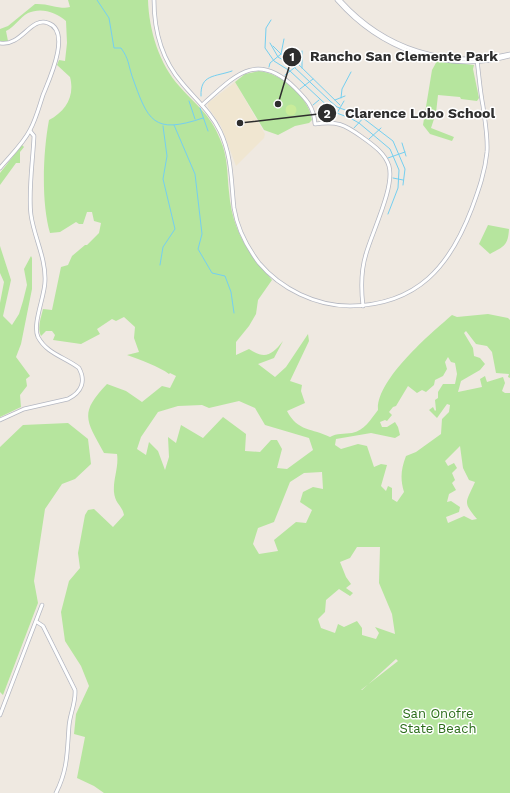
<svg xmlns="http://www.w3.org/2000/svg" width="510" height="793" font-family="'Work Sans',sans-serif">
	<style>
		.education { fill: #f0e6d1 }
		.green { fill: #b6e59e; fill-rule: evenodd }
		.pitch { fill: #c9ec9a }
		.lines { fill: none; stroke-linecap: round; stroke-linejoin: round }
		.stream { stroke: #75cff0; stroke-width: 1 }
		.secondary-casing { stroke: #b4b7c1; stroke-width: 4.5 }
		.secondary { stroke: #fff; stroke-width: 3 }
		.labels { text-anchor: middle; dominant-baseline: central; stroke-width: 3; stroke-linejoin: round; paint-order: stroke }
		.park-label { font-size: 13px; fill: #2c6e1b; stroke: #fff }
		.leader { fill: none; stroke: #2e2e2e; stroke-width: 1.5 }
		.callout-dot { fill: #2e2e2e; stroke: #fff; stroke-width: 1.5 }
		.mark-label { font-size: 12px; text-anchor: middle; font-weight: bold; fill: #fff }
		.callout-label { font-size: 14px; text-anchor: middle; font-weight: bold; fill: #2e2e2e; stroke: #fff; stroke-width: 3; stroke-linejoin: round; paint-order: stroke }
	</style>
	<rect width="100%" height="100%" fill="#efe9e1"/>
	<polygon class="education" points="235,82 265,134 264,138 236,166 221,126 208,107 208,103"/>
	<g class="green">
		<path d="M68 0H148C149 30 159 64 180 87 197 106 210 114 220 139 228 156 227 174 229 192 232 230 248 253 272 280L258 300 256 314 249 326 236 342V355L249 349C265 360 272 355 283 341L274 358 258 364 275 377 286 367 308 334 309 341 290 381 302 385 301 391 305 403 287 411C298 432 312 428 330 437 337 433 344 434 352 433 364 431 371 419 378 410 376 380 430 334 452 315L457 317 488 314 508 318 510 320V378L508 377 509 374 496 373 492 352 487 346 476 344 466 331 464 333 473 348 474 356 480 358 485 364 480 370 461 381 458 392 482 387 480 379 485 376 487 382 503 377 505 383 502 391 505 393H510V793H104L94 786 77 778 85 737 74 734 76 714 89 686 81 666 65 641 61 612 69 581 80 568 78 553 85 515 88 510 94 509 113 527 124 515C122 505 115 504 114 492 113 479 119 467 117 454L104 453C87 421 78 414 107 384L126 391 142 402 162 386 170 388 176 376 170 373 169 374C160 367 139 359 127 355L139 352 134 338 135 327 124 317 116 321 112 319 97 329 100 334 81 344 53 340 55 335 52 331H46L41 336C37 327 41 318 43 309L52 310 61 267 68 265 72 256 85 245H87L99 233 101 223 94 221 92 212H87L83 224H79L76 222 60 232 50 233C41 202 43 152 49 120 66 111 75 96 70 77L57 65 59 60 65 61 67 43 66 21C56 12 41 7 28 13 20 17 15 27 6 31L8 41H0V29L8 26 35 4C48 3 61 10 70 7ZM448 357 451 362 455 363 457 374 455 384H443L438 392V398L435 400 436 410 435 411 433 407 429 410 437 418 447 404 450 405 449 412 442 419 441 434 416 452 406 456C401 469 400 479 404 492L397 502 392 499V488L388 486 386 491 381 486 387 465 381 464 374 467 367 446 358 444 341 449 335 445 336 439 371 433 395 438 400 435 398 427 395 422 387 427H382L380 422 385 420 387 421 392 415 389 412 393 407 396 406 408 386 417 393 422 390 426 392 434 385 435 380 443 376 447 369 445 362ZM239 401 255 408 265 425 309 438 313 450 287 469 277 468 282 449 277 440H271L260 452 245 451 246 434 223 417 203 438 181 425 176 443 168 437 169 457 165 470 158 451 149 442 146 455 137 449 141 437 158 412 178 406 202 405 209 408ZM460 446 463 468 469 480 475 482C466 503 462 501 477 519L472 520 464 516 448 523 446 517 459 512 460 507 451 501 447 502 449 494 456 490 452 483 455 480 452 473 457 468 454 463 448 466 445 461ZM322 472 323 489 313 487 303 492 300 502 312 510 306 523 296 522 274 540 278 551 259 554 253 544 258 528 274 522 290 482 304 473ZM357 547H380L379 583 392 614 395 634 375 627 379 633 376 639 362 635V628L357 621 344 627 338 624 335 633 321 628 318 619 325 612 326 600 339 589 350 596 353 593 346 588 351 584 346 577 340 562 350 558ZM396 659 398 661 361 690H362Z"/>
		<polygon points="437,61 474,65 473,69 479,98 477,101 461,99 460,97 438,95 436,113 431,128 454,137 452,141 430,134 423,125 432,70"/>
		<path d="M259 71C281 73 309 97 312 120L309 123 295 126 278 135 264 130 235 82 245 74Z"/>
		<polygon points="22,145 24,147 20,152 20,163 16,163 0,185 0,173"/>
		<path d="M488 225 509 229C508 245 505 246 490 254L479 244Z"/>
		<polygon points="0,246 11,280 3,316 12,325 19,314 23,301 27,285 24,269 31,256 32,258 32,289 21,344 16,357 30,376 26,379 27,386 20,395 21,407 0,417 0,303 4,282 0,273"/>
		<polygon points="68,423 88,439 91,464 75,479 62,484 45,509 34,581 38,603 3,695 0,692 0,447 23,425"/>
	</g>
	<circle class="pitch" cx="291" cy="110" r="5.5"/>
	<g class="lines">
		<g class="stream">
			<path d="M97 0 109 18 114 48H121C129 59 128 64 132 76 148 121 153 135 203 118"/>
			<polyline points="271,20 266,28 265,48 274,61 290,71 334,112 350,118 359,123 390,149 399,170 398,188 388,214"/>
			<polyline points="270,43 278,57 293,66 330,101 337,107 359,115 393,141 405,169 403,185"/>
			<polyline points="273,46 281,54 298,64 340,105"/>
			<polyline points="269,67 270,63 281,54 284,39"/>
			<polyline points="302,68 302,51"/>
			<polyline points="285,75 298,65"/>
			<polyline points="300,89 313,79"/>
			<path d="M201 96C200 74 215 77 232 71"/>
			<polyline points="341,98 342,89 351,72"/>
			<polyline points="335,100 345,96"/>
			<polyline points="189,101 195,119"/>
			<polyline points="313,105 319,100"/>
			<polyline points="200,108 208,131"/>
			<polyline points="333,120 344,101"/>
			<polyline points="174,125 195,174 202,234 198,249 212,273 225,276 231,292 234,313"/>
			<polyline points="354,128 367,114"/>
			<polyline points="369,139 381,128"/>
			<polyline points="402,143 406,156"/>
			<polyline points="388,158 405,152"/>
			<polyline points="393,178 403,180"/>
			<polyline points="160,265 163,247 175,229 163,179 167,156 163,126"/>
		</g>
		<g class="secondary-casing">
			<g id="secondary">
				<path d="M154 0C154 30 162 60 182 83 195 99 211 112 220 131 232 156 231 181 234 208 237 227 247 247 259 263 281 289 316 306 350 306 418 305 450 266 472 208 479 189 485 172 487 152 488 137 485 121 483 106 480 91 479 75 477 60"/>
				<path d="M337 0C380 49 445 74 510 56"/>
				<path d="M340 0C384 49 446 69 510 54"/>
				<path d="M0 43C21 47 31 16 48 23 72 31 49 80 43 95 39 107 36 119 30 130 23 144 10 156 0 168"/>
				<path d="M202 105C235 76 256 50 295 88 306 99 314 107 315 124 337 121 344 124 362 137 373 145 385 153 389 166 395 187 372 232 366 254 361 270 361 289 363 306"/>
				<path d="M0 420 24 409 68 399C82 392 86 381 79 368 65 357 47 354 38 337 32 324 45 296 45 281 46 258 34 237 31 215 28 192 33 160 34 136L30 131"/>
				<path d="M37 622 43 626 75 690C76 703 70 713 69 726 67 752 68 769 56 793"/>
				<polyline points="0,715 42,605"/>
			</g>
		</g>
		<use href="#secondary" class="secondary"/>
	</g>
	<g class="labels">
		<g class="park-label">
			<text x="438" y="713">San Onofre<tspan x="438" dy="15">State Beach</tspan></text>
		</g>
	</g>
	<path class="leader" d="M278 104L292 57M240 123L327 113"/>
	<g class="callout-dot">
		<circle cx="278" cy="104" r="4"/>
		<circle cx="240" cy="123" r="4"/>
		<circle cx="292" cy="57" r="10"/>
		<circle cx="327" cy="113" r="10"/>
	</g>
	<g class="mark-label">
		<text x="292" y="61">1</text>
		<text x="327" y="118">2</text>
	</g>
	<g class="callout-label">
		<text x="404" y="61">Rancho San Clemente Park</text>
		<text x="420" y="118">Clarence Lobo School</text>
	</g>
</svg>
